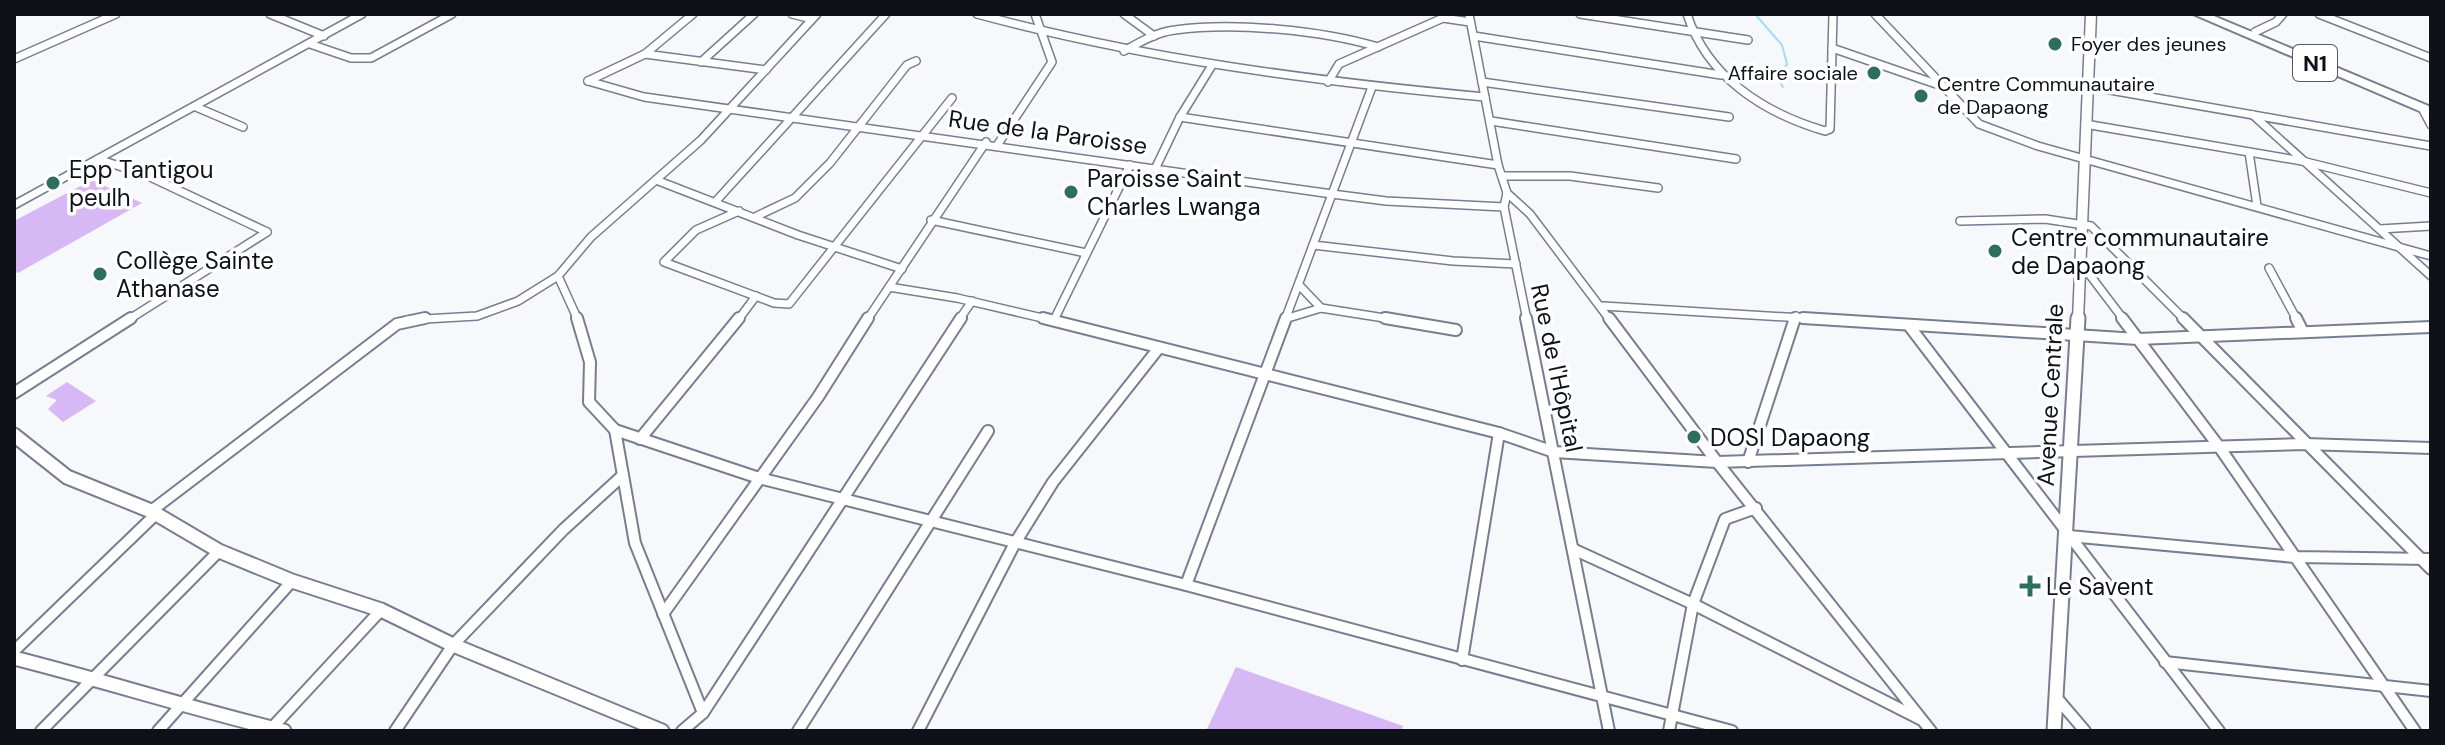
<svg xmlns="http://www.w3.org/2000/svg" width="2445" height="745" font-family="'DM Sans',sans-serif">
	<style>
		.green { fill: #d6b8f4 }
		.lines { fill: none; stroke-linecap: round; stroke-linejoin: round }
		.stream { stroke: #a1ddfb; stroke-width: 2 }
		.street-far1-casing { stroke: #767e90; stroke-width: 10 }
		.street-casing { stroke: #767e90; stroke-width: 14 }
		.secondary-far1-casing { stroke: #767e90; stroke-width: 13 }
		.secondary-casing { stroke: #767e90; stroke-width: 17 }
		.highway-casing { stroke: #767e90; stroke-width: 4 }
		.street-far1 { stroke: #fff; stroke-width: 7 }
		.street { stroke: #fff; stroke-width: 10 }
		.secondary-far1 { stroke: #fff; stroke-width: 10 }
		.secondary { stroke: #fff; stroke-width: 13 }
		.highway { fill: #fff; fill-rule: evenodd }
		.poi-dot { fill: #2e6e5c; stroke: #fff; stroke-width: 3 }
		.labels { text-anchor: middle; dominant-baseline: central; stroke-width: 7; stroke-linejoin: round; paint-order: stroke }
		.far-poi-label { font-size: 20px; fill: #0e1118; stroke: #fff; text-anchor: start }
		.shield { fill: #fff; stroke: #56585d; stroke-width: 2 }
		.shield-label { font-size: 22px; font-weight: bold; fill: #0e1118 }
		.street-label { font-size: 24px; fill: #0e1118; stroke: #fff }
		.poi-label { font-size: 24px; fill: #0e1118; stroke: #fff; text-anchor: start }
	</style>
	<rect width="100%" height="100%" fill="#f6f8fc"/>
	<g class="green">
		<polygon points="92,180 142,203 18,273 14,271 14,221"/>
		<polygon points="67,382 96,401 63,422 48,409 57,400 46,396"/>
		<polygon points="1236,667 1403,726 1402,731 1206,731"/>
	</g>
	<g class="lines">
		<polyline class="stream" points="1755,14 1782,45 1787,64 1778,79 1783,87"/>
		<g class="street-far1-casing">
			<g id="street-far1">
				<polyline points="270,14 324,36"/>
				<polyline points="792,14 812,19"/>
				<path d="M977 14C1144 59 1313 81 1485 97"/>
				<polyline points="1124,14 1154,36"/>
				<polyline points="1469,14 1498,165 1507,193 1504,207 1527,320"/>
				<polyline points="1580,14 1748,40"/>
				<path d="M1687 14C1707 77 1764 113 1825 131L1830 129 1833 14"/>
				<polyline points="1875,14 1979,124 2038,146 2431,256"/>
				<polyline points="2319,14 2431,58"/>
				<polyline points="2255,32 2276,22 2283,14"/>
				<polyline points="1474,36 1721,75"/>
				<polyline points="310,44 351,58 371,58 452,14"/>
				<polyline points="1832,48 1942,86"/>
				<path d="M1124 51C1140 42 1157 32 1175 30 1234 22 1321 30 1378 47"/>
				<polyline points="645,54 766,70"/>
				<polyline points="14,59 116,14"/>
				<polyline points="701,62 754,14"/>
				<polyline points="588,81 644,97 1332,194 1386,201 1504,207"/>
				<polyline points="588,81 645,54 693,14"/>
				<polyline points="1328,82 1339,64 1443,18 1470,22"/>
				<polyline points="1482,82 1729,117"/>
				<polyline points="2087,86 2431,146"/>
				<polyline points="196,107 243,127"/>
				<polyline points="2422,108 2431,125"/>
				<polyline points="2253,115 2431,276"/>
				<polyline points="1180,117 1498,165"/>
				<polyline points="1491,121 1736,159"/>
				<polyline points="2085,124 2302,161 2431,193"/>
				<polyline points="998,144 1052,62 1035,14"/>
				<polyline points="2249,152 2257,206"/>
				<polyline points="98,159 146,175 267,232"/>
				<polyline points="1156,167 1180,117 1211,67"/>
				<polyline points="1502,176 1570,176 1658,188"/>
				<polyline points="656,180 798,235 902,269"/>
				<polyline points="1507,193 1530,214 1610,320"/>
				<polyline points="717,200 886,14"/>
				<polyline points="14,205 362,14"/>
				<polyline points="739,211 696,230 664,262 774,303 789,304 952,98"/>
				<polyline points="757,216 795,198 830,163 907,65 916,61"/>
				<polyline points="931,220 1086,253"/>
				<polyline points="1960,221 2045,219 2091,226 2185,320"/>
				<polyline points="2380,229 2431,226"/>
				<polyline points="1313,245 1453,261 1516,264"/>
				<polyline points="2080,262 2124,320"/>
				<polyline points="2269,268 2297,320"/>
				<polyline points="558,276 578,320"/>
				<polyline points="1299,285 1321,308"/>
				<polyline points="889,287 957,298 1051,320"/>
				<polyline points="1603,306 1836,320"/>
				<polyline points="1288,318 1321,308 1397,320"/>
				<polyline points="128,320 267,232"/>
				<polyline points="407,320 477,316 518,301 558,276 591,237 701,140 817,14"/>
				<polyline points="738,320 756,296"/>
				<polyline points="867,320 986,142"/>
				<polyline points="959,320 972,301"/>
				<polyline points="1054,320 1130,165"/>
				<polyline points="1285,320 1372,87"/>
				<polyline points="1795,320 1796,316"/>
			</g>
		</g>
		<g class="street-casing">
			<g id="street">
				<polyline points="577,318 590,362 589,402 615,430 635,543 703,713"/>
				<polyline points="1043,318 1499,433 1554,452 1717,462 2305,444 2431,448"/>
				<polyline points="1385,318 1456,330"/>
				<polyline points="1526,318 1609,731"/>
				<polyline points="1609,318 1717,462 1931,731"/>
				<polyline points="1803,318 2138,339 2431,327"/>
				<polyline points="2122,318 2220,448 2415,731"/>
				<polyline points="2183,318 2431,569"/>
				<polyline points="2296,318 2303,332"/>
				<polyline points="1910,327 2219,731"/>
				<polyline points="14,393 131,318"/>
				<polyline points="615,430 759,478 1186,585 1732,731"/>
				<polyline points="640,439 739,318"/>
				<polyline points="1748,462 1795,318"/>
				<polyline points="151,511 397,324 425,318"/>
				<polyline points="2069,536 2295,557 2431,559"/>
				<polyline points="1575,550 1693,604 1920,719"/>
				<polyline points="1186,585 1286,318"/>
				<polyline points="663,614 818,397 868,318"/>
				<polyline points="14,651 155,515"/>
				<polyline points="1462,660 1499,433"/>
				<polyline points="2165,662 2431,691"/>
				<polyline points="2056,697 2085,731"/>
				<polyline points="41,731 219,551"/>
				<polyline points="158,731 292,581"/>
				<polyline points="269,731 381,610"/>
				<polyline points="395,731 453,645 563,530 621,477"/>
				<polyline points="682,731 703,713 961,318"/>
				<polyline points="798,731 988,431"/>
				<polyline points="918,731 1015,543 1053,482 1158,349"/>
				<polyline points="1669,731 1693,604 1725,519 1756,508"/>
			</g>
		</g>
		<g class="secondary-far1-casing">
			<polyline id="secondary-far1" points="2078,320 2091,14"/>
		</g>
		<g class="secondary-casing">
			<g id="secondary">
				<polyline points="14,435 67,477 151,511 219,551 292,581 381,610 453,645 662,731"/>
				<path d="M14 658C105 681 193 709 284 731"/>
				<polyline points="2054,731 2078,318"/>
			</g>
		</g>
		<g class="highway-casing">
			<polygon id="highway" points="2193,14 2209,14 2431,107 2431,116"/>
		</g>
		<use href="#street-far1" class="street-far1"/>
		<use href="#street" class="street"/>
		<use href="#secondary-far1" class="secondary-far1"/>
		<use href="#secondary" class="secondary"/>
		<use href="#highway" class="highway"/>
	</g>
	<g class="poi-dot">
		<circle cx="2055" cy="44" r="8"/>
		<circle cx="1874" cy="73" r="8"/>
		<circle cx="1921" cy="96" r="8"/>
		<circle cx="53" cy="183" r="8"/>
		<circle cx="1071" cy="192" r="8"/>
		<circle cx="1995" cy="251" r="8"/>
		<circle cx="100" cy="274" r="8"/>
		<circle cx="1694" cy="437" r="8"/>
		<path d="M2026 574h8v8h8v8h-8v8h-8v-8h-8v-8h8z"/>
	</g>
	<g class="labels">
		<g class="far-poi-label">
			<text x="2071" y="44">Foyer des jeunes</text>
			<text x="1858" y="73" text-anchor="end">Affaire sociale</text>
			<text x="1937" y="84">Centre Communautaire<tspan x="1937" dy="23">de Dapaong</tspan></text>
		</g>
		<rect class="shield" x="2293" y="45" width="44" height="36" rx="6"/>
		<g class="shield-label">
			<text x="2315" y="63">N1</text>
		</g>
		<g class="street-label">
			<text transform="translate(1048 132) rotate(8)">Rue de la Paroisse</text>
			<text transform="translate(1557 368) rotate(78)">Rue de l'Hôpital</text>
			<text transform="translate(2050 395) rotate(-87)">Avenue Centrale</text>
		</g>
		<g class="poi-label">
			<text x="69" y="169">Epp Tantigou<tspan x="69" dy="28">peulh</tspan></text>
			<text x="1087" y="178">Paroisse Saint<tspan x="1087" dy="28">Charles Lwanga</tspan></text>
			<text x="2011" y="237">Centre communautaire<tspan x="2011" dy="28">de Dapaong</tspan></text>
			<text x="116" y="260">Collège Sainte<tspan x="116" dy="28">Athanase</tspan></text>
			<text x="1710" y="437">DOSI Dapaong</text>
			<text x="2046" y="586">Le Savent</text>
		</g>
	</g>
	<rect width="2445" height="745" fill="none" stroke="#0e1118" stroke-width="32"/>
</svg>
